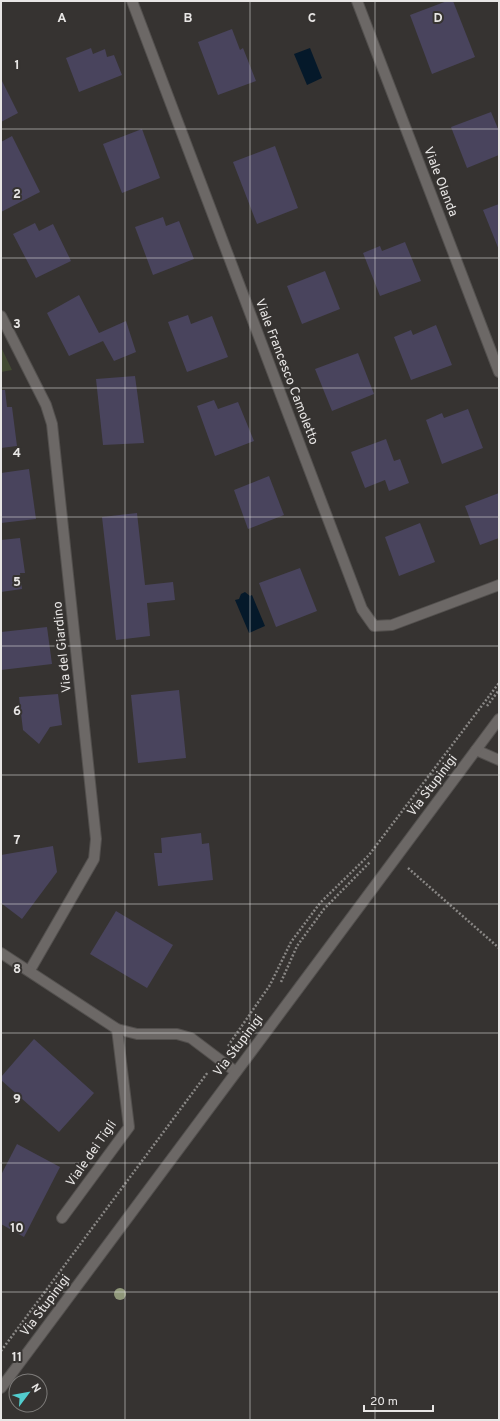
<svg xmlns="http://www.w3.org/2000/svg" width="500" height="1421" font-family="Overpass,sans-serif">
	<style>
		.green { fill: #424a32 }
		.water { fill: #05192a }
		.building { fill: #49445d }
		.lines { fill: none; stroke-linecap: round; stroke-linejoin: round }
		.service-casing { stroke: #53504e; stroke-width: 12 }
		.minor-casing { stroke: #53504e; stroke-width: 12 }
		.tertiary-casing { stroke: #53504e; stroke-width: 12 }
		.path { stroke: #898785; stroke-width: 2.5; stroke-dasharray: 2 2; stroke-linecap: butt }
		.service { stroke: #6c6866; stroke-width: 10 }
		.minor { stroke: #6c6866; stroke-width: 10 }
		.tertiary { stroke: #6c6866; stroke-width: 10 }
		.tree { fill: #8f9779 }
		.grid { fill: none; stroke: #e8e6e5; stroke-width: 1; stroke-opacity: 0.55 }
		.labels { text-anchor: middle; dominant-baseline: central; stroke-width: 4; stroke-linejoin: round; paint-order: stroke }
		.street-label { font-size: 13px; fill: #e8e6e5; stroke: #363331 }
		.grid-label { font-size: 13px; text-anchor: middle; font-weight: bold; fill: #e8e6e5; stroke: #363331; stroke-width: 4; stroke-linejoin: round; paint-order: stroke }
	</style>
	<rect width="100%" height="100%" fill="#363331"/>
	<polygon class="green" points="1,347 12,370 1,372"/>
	<g class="water">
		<polygon points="310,48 322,78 307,85 294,54"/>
		<polygon points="245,592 250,596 252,595 265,626 249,633 235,600 239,599 241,594"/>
	</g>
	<g class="building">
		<polygon points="447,1 453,1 475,57 432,74 410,15"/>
		<polygon points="232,29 240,50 243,48 256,81 218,95 198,42"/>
		<polygon points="91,48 93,54 105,49 107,57 114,55 122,75 79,92 66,58"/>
		<polygon points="1,79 18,113 1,122"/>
		<polygon points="491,112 499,131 499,155 467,168 451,127"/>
		<polygon points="142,129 160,178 122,193 103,144"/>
		<polygon points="12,136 40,192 1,212 1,142"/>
		<polygon points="275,146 298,208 257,224 233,162"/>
		<polygon points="499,204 499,250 483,210"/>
		<polygon points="163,217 166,226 179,221 194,259 153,275 135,227"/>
		<polygon points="35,223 39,231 53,224 71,261 36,278 13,234"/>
		<polygon points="405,242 421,281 380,296 363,253 380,246 382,251"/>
		<polygon points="325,271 340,309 302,324 287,286"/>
		<polygon points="79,295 99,333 126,321 136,352 114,361 103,341 69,356 47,313"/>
		<polygon points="188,315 191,324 212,316 228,357 187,372 168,322"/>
		<polygon points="436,325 452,365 411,380 394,337 411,330 413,335"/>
		<polygon points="358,353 374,394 332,411 315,369"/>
		<polygon points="135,376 144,443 103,445 96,379"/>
		<polygon points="1,390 5,390 7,407 12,407 17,446 1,448"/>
		<polygon points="214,400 218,409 238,402 254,441 215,456 197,406"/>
		<polygon points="468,409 483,448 442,464 426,420 442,413 444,418"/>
		<polygon points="386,439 394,461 400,459 409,483 389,491 385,480 365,488 351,452"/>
		<polygon points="29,469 36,519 1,523 1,473"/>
		<polygon points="269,476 284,515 248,529 234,490"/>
		<polygon points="499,493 499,538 480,545 465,506"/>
		<polygon points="137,513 145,585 173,582 175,600 147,603 150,636 116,640 102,517"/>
		<polygon points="420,523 435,562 399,576 385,537"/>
		<polygon points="20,538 25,573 20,573 22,589 1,592 1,540"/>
		<polygon points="300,568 317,611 276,627 259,583"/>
		<polygon points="47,627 52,664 1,670 1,632"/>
		<polygon points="179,690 186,758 138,763 131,695"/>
		<polygon points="58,694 62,725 50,727 39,744 23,730 19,697"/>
		<polygon points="201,833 202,844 209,843 213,880 158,886 154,853 162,853 161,838"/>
		<polygon points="53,846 57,872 22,919 1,903 1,855"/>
		<polygon points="116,911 173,945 147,988 90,954"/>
		<polygon points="34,1039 94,1093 59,1132 1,1080 1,1077"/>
		<polygon points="17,1144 60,1167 24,1237 1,1224 1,1175"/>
	</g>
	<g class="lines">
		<g class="service-casing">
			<polyline id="service" points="476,750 499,760"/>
		</g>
		<g class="minor-casing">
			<g id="minor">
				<polyline points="132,1 362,609 374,626 392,625 499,585"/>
				<polyline points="357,1 499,372"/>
				<polyline points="1,316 46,405 52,424 96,839 94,859 30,970"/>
				<polyline points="1,953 117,1029 137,1034 177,1034 191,1038 236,1072"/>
				<polyline points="62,1218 129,1127 117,1029"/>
			</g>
		</g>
		<g class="tertiary-casing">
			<polyline id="tertiary" points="1,1388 499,719"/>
		</g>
		<g class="path">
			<polyline points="487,706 499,690"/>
			<polyline points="408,868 499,948"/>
			<polyline points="281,982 297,946 324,909 370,862"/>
			<polyline points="228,1046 270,985 291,942 320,903 369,855 499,683"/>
			<polyline points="1,1351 208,1072"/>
		</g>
		<use href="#service" class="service"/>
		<use href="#minor" class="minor"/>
		<use href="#tertiary" class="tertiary"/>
	</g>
	<circle class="tree" cx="120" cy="1294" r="6"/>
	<path class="grid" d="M125 1V1420M250 1V1420M375 1V1420M1 129H499M1 258H499M1 388H499M1 517H499M1 646H499M1 775H499M1 904H499M1 1033H499M1 1163H499M1 1292H499"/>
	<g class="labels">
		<g class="street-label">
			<text transform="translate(440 182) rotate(69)">Viale Olanda</text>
			<text transform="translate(286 372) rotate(69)">Viale Francesco Camoletto</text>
			<text transform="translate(63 647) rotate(-96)">Via del Giardino</text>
			<text transform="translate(433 786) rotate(-53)">Via Stupinigi</text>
			<text transform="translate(239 1046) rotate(-53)">Via Stupinigi</text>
			<text transform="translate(92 1154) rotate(-55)">Viale dei Tigli</text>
			<text transform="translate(46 1306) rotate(-53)">Via Stupinigi</text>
		</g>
	</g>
	<g class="grid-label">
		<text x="62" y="22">A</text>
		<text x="188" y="22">B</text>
		<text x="312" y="22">C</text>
		<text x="438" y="22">D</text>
		<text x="17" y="69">1</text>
		<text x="17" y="198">2</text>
		<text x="17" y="328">3</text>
		<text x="17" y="457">4</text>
		<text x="17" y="586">5</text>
		<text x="17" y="715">6</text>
		<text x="17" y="844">7</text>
		<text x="17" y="973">8</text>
		<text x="17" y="1103">9</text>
		<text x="17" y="1232">10</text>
		<text x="17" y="1361">11</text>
	</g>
	<rect width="500" height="1421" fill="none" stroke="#e8e6e5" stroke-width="4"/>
	<g transform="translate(28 1393) rotate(58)"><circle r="19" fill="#363331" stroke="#7d7b79"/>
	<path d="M0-3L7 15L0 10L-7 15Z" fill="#52cdce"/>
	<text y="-6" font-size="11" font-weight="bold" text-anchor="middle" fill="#e8e6e5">N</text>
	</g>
	<path d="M364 1405v6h69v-6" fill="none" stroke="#e8e6e5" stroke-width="2"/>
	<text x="370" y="1405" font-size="12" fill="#e8e6e5" stroke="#363331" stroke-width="3" paint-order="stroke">20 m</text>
</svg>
